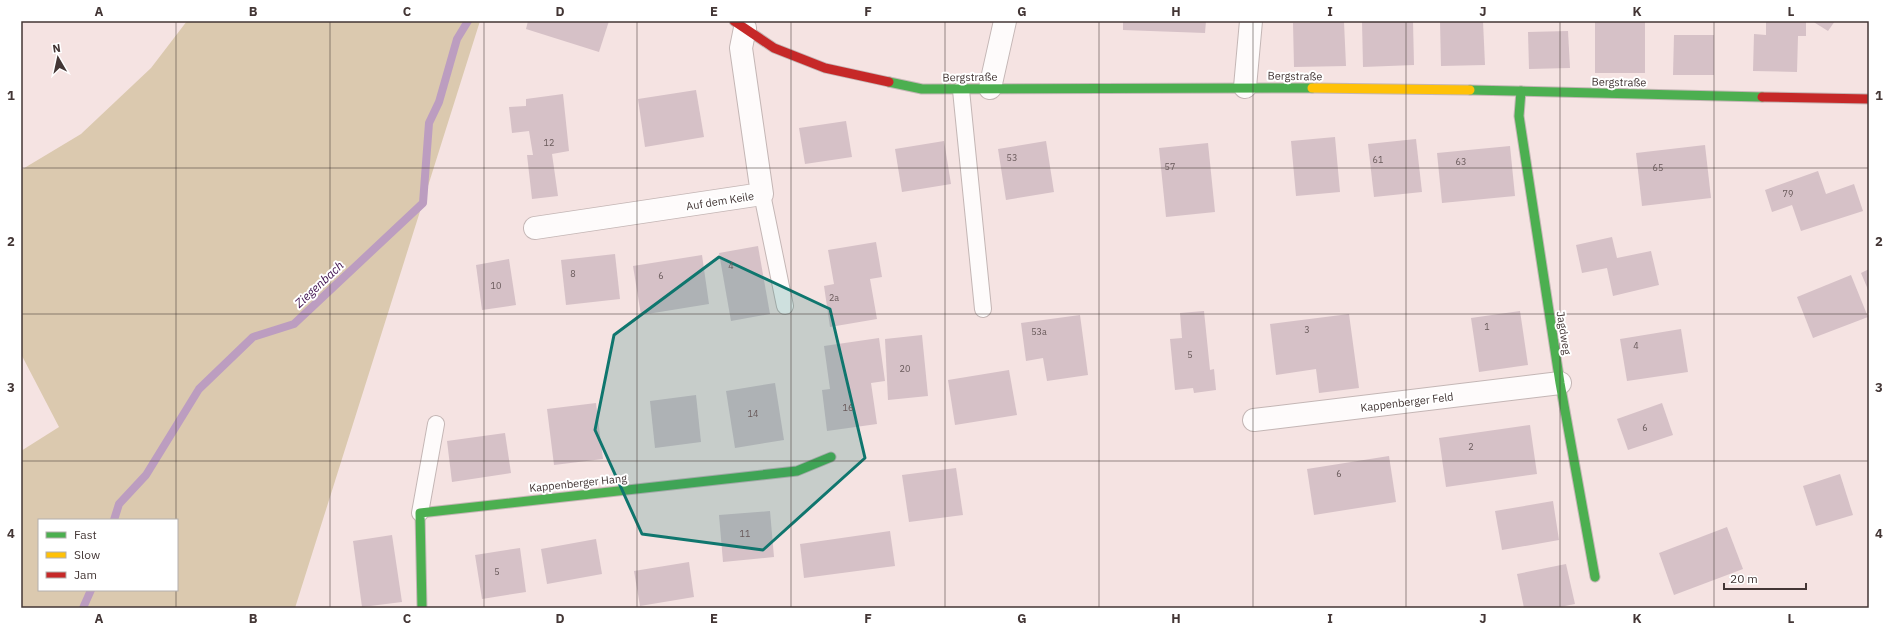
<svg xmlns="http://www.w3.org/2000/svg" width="1890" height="629" font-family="'IBM Plex Sans',sans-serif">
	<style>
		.green { fill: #dbc9af; fill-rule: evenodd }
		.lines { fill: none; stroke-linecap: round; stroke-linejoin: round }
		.stream { stroke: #bc9dc0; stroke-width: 8 }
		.building { fill: #d6c1c7 }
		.lane-casing { stroke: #c4b6b5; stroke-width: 18 }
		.street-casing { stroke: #c4b6b5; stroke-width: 24 }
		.fast-casing { stroke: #c4b6b5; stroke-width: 11 }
		.slow-casing { stroke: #c4b6b5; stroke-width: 11 }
		.jam-casing { stroke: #c4b6b5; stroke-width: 11 }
		.lane { stroke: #fefbfb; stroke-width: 16 }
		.street { stroke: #fefbfb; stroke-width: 22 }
		.fast { stroke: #4caf50; stroke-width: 9 }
		.slow { stroke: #ffc107; stroke-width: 9 }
		.jam { stroke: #c62828; stroke-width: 9 }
		.marked { fill: #0f766e; fill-opacity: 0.2; stroke: #0f766e; stroke-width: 3; stroke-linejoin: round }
		.grid { fill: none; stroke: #433635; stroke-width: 1; stroke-opacity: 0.55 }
		.labels { text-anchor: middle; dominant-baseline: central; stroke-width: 4; stroke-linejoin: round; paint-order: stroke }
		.number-label { font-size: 9px; fill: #68595a }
		.street-label { font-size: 11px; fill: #433635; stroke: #fff }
		.water-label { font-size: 12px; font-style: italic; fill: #3f104f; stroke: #fff }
		.neatline { fill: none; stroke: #433635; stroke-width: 1.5 }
		.grid-label { font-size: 13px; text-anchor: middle; font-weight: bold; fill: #433635 }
	</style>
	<rect width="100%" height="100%" fill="#f5e3e2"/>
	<path class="green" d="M187 21H480L295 608H21V451L59 427 21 354V170L81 134 151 68ZM39 520H177V590H39Z"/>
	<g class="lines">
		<g class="stream">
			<polyline points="114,520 119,504 146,475 199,389 253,337 294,324 423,203 429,123 439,102 457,39 468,21"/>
			<polyline points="83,608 91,590"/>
		</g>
	</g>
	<g class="building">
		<polygon points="528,21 609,21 599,52 526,29"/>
		<polygon points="1123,21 1206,21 1205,33 1123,30"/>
		<polygon points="1310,21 1344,22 1346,66 1294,67 1293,23 1310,23"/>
		<polygon points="1362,21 1413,21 1414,65 1363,67"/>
		<polygon points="1440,21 1483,21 1485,65 1441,66"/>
		<rect x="1595" y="21" width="50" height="52"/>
		<polygon points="1766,21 1806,21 1806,36 1798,36 1797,72 1753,71 1754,34 1766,35"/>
		<polygon points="1812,21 1835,21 1828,31"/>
		<polygon points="1568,31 1570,68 1529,69 1528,32"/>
		<polygon points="1674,35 1714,35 1714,75 1673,75"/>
		<polygon points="696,90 704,137 645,147 638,99"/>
		<polygon points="563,94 569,151 552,154 558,196 532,199 527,155 533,155 529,131 512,133 509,107 526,106 526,99"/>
		<polygon points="846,121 852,157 805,164 799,128"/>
		<polygon points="1335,137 1340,192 1296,196 1291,141"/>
		<polygon points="1416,139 1422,192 1374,197 1368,144"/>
		<polygon points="944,141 951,184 902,192 895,149"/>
		<polygon points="1046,141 1054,192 1006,200 998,149"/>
		<polygon points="1208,143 1215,212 1166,217 1159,148"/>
		<polygon points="1705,145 1711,198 1642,206 1636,153"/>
		<polygon points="1510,146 1515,196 1442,203 1437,153"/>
		<polygon points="1818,171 1826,194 1854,184 1863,211 1801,231 1792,205 1772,212 1765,190"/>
		<polygon points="1612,237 1617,258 1651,251 1659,285 1613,296 1607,268 1582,273 1576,245"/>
		<polygon points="876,242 882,277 870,279 877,319 830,327 824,286 834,284 828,250"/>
		<polygon points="758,246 770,314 731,321 719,253"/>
		<polygon points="615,254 620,299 566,305 561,260"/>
		<polygon points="702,255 709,304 641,315 633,266"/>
		<polygon points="509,259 516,305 482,310 476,265"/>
		<polygon points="1869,269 1869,292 1861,273"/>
		<polygon points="1851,275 1868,317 1813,338 1797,297"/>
		<polygon points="1204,311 1210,370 1214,369 1216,390 1194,393 1193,388 1175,390 1170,339 1182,338 1180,313"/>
		<polygon points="1520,311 1528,365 1479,372 1471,318"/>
		<polygon points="1349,314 1359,388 1319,393 1316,369 1276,375 1270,324"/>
		<polygon points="1080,315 1088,375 1047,381 1043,358 1026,361 1021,323"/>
		<polygon points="1681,329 1688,372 1627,381 1620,339"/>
		<polygon points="922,335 928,396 888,400 885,339"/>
		<polygon points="879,338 885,381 871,383 877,424 827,431 822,390 830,389 824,346"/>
		<polygon points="1009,370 1017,415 955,425 948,380"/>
		<polygon points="775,383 784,440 735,448 726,391"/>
		<polygon points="696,395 701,442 655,448 650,401"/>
		<polygon points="596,403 603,459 554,465 547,409"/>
		<polygon points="1662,403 1673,435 1628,450 1617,419"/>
		<polygon points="1530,425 1537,474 1446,487 1439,438"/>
		<polygon points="505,433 511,473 452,482 447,441"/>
		<polygon points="1389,456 1396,502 1314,515 1307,469"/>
		<polygon points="956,468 963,515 909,522 902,475"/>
		<polygon points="1840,474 1853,515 1816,526 1803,486"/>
		<polygon points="1553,501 1559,540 1502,550 1495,511"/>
		<polygon points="770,511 774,557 723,562 719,515"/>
		<polygon points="1727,527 1743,569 1674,595 1659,553"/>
		<polygon points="890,531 895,566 804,578 800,544"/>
		<polygon points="392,535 402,602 362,607 353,541"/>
		<polygon points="596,539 602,574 547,584 541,549"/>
		<polygon points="520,548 526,592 482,599 475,555"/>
		<polygon points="689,562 694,597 640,606 634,571"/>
		<polygon points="1566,564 1575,604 1555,608 1524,608 1517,574"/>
	</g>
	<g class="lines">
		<g class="lane-casing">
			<g id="lane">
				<polyline points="961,90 983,309"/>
				<polyline points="762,194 785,306"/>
				<polyline points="420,513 436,424"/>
			</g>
		</g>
		<g class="street-casing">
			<g id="street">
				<polyline points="1245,87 1251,21"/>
				<polyline points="990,88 1005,21"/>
				<polyline points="535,228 762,194 741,48 745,28"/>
				<polyline points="1254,420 1560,383"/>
			</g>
		</g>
		<g class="fast-casing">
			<g id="fast">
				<polyline points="889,82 922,89 1312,88"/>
				<polyline points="1470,90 1762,97"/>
				<polyline points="1521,91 1519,116 1560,383 1595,577"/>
				<polyline points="422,608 420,513 797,471 831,457"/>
			</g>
		</g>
		<g class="slow-casing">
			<polyline id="slow" points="1312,88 1470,90"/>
		</g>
		<g class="jam-casing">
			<g id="jam">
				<polyline points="734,21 774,48 825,68 889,82"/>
				<polyline points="1762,97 1869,99"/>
			</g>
		</g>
		<use href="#lane" class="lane"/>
		<use href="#street" class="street"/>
		<use href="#fast" class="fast"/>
		<use href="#slow" class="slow"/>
		<use href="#jam" class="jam"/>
	</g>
	<path class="marked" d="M719 257 830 309 865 458 763 550 642 534 595 430 614 335Z"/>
	<path class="grid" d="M176 21V520M330 21V608M484 21V608M637 21V608M791 21V608M945 21V608M1099 21V608M1253 21V608M1406 21V608M1560 21V608M1714 21V608M21 168H1869M21 314H1869M21 461H1869M176 590V608"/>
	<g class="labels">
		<g class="number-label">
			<text x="549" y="142">12</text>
			<text x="1012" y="157">53</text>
			<text x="1378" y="159">61</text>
			<text x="1461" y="161">63</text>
			<text x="1170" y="166">57</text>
			<text x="1658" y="167">65</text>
			<text x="1788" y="193">79</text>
			<text x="731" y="265">4</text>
			<text x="573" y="273">8</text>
			<text x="661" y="275">6</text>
			<text x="496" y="285">10</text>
			<text x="834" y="297">2a</text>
			<text x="1487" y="326">1</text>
			<text x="1307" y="329">3</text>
			<text x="1039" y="331">53a</text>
			<text x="1636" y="345">4</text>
			<text x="1190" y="354">5</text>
			<text x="905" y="368">20</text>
			<text x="848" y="407">16</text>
			<text x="753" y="413">14</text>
			<text x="1645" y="427">6</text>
			<text x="1471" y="446">2</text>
			<text x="1339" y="473">6</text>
			<text x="745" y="533">11</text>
			<text x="497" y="571">5</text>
		</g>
		<g class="street-label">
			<text transform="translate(1295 76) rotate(1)">Bergstraße</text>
			<text transform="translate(970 77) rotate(-1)">Bergstraße</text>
			<text transform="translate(1619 82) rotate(1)">Bergstraße</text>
			<text transform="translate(720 201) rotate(-9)">Auf dem Keile</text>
			<text transform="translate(1564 333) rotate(81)">Jagdweg</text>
			<text transform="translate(1407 402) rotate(-7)">Kappenberger Feld</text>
			<text transform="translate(578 483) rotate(-6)">Kappenberger Hang</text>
		</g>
		<g class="water-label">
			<text transform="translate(319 284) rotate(-43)">Ziegenbach</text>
		</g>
	</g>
	<rect width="1890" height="629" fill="none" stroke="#ffffff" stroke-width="44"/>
	<rect x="38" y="519" width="140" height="72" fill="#ffffff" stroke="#b4afae"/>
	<rect x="46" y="532" width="20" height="6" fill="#4caf50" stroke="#b4afae"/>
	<text x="74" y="539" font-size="12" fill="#433635">Fast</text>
	<rect x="46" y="552" width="20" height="6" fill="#ffc107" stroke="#b4afae"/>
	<text x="74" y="559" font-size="12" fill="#433635">Slow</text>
	<rect x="46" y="572" width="20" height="6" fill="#c62828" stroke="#b4afae"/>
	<text x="74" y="579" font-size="12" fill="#433635">Jam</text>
	<g transform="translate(58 58) rotate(351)" stroke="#ffffff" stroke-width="3" paint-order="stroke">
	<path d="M0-3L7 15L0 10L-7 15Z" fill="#433635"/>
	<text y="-6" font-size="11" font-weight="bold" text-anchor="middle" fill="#433635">N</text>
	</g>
	<path d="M1724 583v6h82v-6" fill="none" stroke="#433635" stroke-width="2"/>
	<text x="1730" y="583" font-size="12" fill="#433635" stroke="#ffffff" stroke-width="3" paint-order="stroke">20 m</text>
	<rect x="22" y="22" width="1846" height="585" class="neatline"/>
	<g class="grid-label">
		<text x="99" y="16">A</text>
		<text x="253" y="16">B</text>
		<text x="407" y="16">C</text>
		<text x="560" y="16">D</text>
		<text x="714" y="16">E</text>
		<text x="868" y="16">F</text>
		<text x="1022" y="16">G</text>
		<text x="1176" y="16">H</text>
		<text x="1330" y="16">I</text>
		<text x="1483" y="16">J</text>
		<text x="1637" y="16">K</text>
		<text x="1791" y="16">L</text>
		<text x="11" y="100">1</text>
		<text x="1879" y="100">1</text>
		<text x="11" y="246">2</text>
		<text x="1879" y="246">2</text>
		<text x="11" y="392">3</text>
		<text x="1879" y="392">3</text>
		<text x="11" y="538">4</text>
		<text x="1879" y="538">4</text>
		<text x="99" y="623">A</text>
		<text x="253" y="623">B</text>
		<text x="407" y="623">C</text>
		<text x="560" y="623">D</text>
		<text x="714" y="623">E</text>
		<text x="868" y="623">F</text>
		<text x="1022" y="623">G</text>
		<text x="1176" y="623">H</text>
		<text x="1330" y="623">I</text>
		<text x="1483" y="623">J</text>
		<text x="1637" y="623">K</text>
		<text x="1791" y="623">L</text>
	</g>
</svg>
